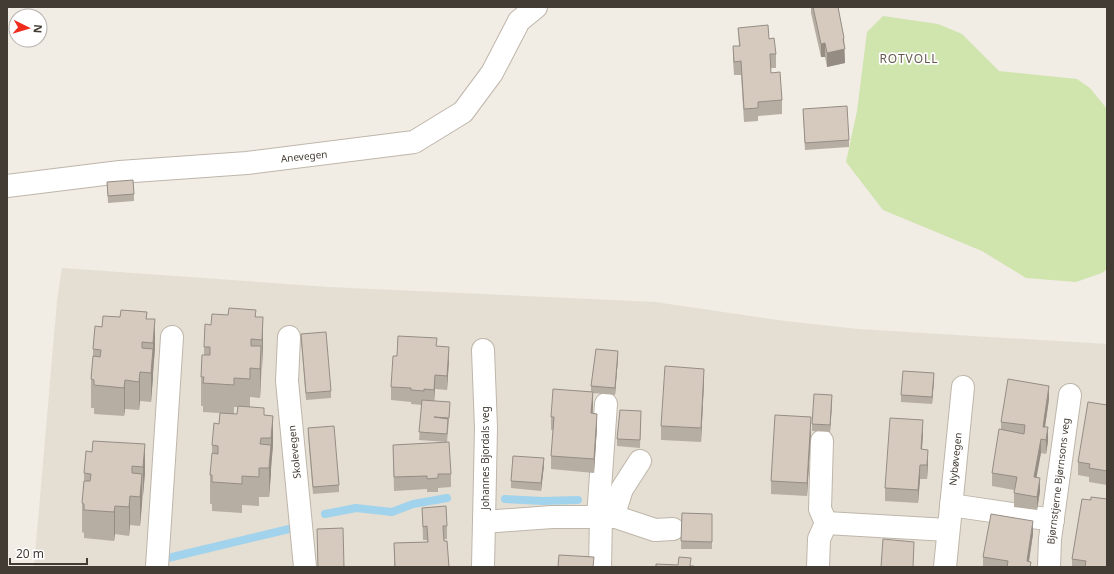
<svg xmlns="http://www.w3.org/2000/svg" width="1114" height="574" font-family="'Noto Sans',sans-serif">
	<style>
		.residential { fill: #e5ded2 }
		.green { fill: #d0e4ae }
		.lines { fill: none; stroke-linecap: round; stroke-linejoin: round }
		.stream { stroke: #a2d3ec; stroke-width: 8 }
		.minor-casing { stroke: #bfb6aa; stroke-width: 24 }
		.minor { stroke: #fff; stroke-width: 22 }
		.wall { fill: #b7aea3; fill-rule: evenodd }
		.shaded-wall { fill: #958d84 }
		.building { fill: #d5cabd; stroke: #958d84 }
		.labels { text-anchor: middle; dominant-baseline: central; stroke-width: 3.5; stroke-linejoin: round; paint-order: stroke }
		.street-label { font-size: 10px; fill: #433c34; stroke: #fff }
		.quarter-label { font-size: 12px; letter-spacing: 1px; fill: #65594c; stroke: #fff }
	</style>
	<rect width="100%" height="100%" fill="#f1ece4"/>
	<polygon class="residential" points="62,268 328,287 655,302 785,321 858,329 1107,344 1107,567 34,567 57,301"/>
	<polygon class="green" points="883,16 938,24 962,34 999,71 1077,79 1090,88 1107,109 1107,269 1102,273 1076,282 1026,278 982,251 883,210 846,162 857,111 867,32"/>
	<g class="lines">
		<g class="stream">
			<polyline points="505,499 543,501 578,500"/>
			<polyline points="325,514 356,508 392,512 413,504 447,498"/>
			<polyline points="168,558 289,529"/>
		</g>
		<g class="minor-casing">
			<g id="minor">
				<polyline points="7,186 120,172 247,163 414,142 463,112 492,73 519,21 536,7"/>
				<polyline points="289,337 287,381 305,567"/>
				<polyline points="483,350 486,428 483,567"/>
				<polyline points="951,505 1053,520"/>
				<polyline points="598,517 606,404"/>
				<polyline points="613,517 622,489 640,461"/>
				<polyline points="484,522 552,517 616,517 655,530 673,529"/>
				<polyline points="826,523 948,530"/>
				<polyline points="157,567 172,337"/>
				<polyline points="600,567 601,517"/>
				<polyline points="818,567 819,539 826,523 820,509 822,441"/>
				<polyline points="945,567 963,387"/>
				<polyline points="1049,567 1050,539 1070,395"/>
			</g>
		</g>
		<use href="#minor" class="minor"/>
	</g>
	<g class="wall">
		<polygon points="811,7 838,7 844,48 845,63 827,67 825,57 821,57 811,13"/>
		<polygon points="738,28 769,39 776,54 776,68 771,68 771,73 782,100 782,114 758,116 758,121 744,122 741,75 734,75 733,60 733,46 739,46"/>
		<polygon points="803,109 849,140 849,147 805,150"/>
		<polygon points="107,182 134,194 134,201 108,203"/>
		<polygon points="120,317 147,319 155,348 151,402 140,401 139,410 125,409 124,416 94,414 94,408 91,408 91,379 93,356 93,349 102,327"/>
		<path d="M256 317H263V346L260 398 250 397V407L264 415 273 416V445L269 497H259V506L242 505V513L212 511V504H210V475L212 455V445L219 424 220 413 203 412V406H201V377L204 355V347L211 325ZM234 407H238L237 414H234Z"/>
		<polygon points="301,334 331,391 331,398 306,400 301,341"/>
		<polygon points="437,346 449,360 447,390 435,389 434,401 450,409 447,442 419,440 422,405 411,404 411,402 391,400 391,387 397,356"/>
		<polygon points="618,358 615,395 593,393 593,413 597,427 594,473 551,469 551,456 553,430 551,430 551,417 591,392 591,386"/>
		<polygon points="934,380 932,404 901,402 901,395"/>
		<polygon points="704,382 701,442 661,440 661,426"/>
		<polygon points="1049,399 1045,427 1048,441 1046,454 1041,453 1036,477 1040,491 1037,510 1014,507 1014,490 992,486 992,473 1001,430 1001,422"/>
		<polygon points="832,403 830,432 812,431 812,424"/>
		<polygon points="1107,405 1107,485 1089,482 1089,477 1078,475 1078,462"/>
		<polygon points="641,419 640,448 617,446 617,439"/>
		<polygon points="308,428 339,485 339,492 313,494 308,435"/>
		<polygon points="811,431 807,496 771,494 771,481"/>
		<polygon points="923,433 922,449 928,463 927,479 920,479 918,503 885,501 885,488"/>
		<polygon points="145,444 145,473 140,526 130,525 129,536 115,534 114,541 84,538 84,533 82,532 82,503 84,481 84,473 92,452"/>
		<polygon points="393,445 451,474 451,487 438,488 438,492 427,492 427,489 394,491"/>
		<polygon points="544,465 541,491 511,488 511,481"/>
		<polygon points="1082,499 1107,567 1072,567 1072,559"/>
		<polygon points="422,508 447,526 447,539 444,539 449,567 394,567 394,543 427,542 427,540 423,540"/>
		<polygon points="682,513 712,514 712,549 681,549"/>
		<polygon points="1033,534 1029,561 1031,567 983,567 983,557"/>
	</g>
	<g class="shaded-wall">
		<polygon points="844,38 845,63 827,67 827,53 843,39"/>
		<polygon points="825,43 825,57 821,57 821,44"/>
		<polygon points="263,317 263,346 262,369 262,340"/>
		<polygon points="155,319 155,348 153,372 153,343"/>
		<polygon points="261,346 261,375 260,398 260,369"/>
		<polygon points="449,347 449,360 447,390 447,376"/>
		<polygon points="153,349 153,378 151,402 151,373"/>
		<polygon points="618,351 618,358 615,395 615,388"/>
		<polygon points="704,369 704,382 701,442 701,428"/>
		<polygon points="140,372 140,401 139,410 139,382"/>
		<polygon points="934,373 934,380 932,404 932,397"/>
		<polygon points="435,375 435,389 434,403 434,390"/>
		<polygon points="125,380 125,409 124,416 124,388"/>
		<polygon points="1049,386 1049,399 1043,440 1043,427"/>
		<polygon points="593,392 593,406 591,427 591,413"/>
		<polygon points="832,395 832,403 830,432 830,425"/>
		<polygon points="597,414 597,427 594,473 594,459"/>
		<polygon points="273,416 273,445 271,467 271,438"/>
		<polygon points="811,417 811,431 807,496 807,483"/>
		<polygon points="923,420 923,433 921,463 921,449"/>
		<polygon points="1048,427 1048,441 1046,454 1046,440"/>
		<polygon points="1041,439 1041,453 1034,491 1034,477"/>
		<polygon points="145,444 145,473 143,496 143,467"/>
		<polygon points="271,445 271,474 269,497 269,468"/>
		<polygon points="928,450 928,463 927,479 927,465"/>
		<polygon points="544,458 544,465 541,491 541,483"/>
		<polygon points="920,465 920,479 918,503 918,490"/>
		<polygon points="142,474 142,503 140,526 140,497"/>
		<polygon points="1040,478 1040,491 1037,510 1037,497"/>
		<polygon points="130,496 130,525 129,536 129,507"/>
		<polygon points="115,506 115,534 114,541 114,512"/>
		<polygon points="1033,521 1033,534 1028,567 1027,561"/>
	</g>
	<g class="building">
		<polygon points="813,7 838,7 844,38 843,39 845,49 827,53 825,43 821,44"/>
		<polygon points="768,25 769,39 774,38 776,54 770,54 771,73 780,72 782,100 758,102 758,108 744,109 741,61 734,62 733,46 740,46 738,28"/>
		<polygon points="847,106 849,140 805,143 803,109"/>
		<polygon points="133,180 134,194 108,196 107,182"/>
		<polygon points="229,308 256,310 255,317 263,317 262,340 251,339 251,346 261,346 260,369 250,368 250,379 234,378 234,385 203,383 204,377 201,377 202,355 210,355 210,347 204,347 205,324 211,325 212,314 228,315"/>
		<polygon points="121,310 147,312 146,319 155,319 153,343 142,342 142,348 153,349 151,373 140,372 139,382 125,380 124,388 94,385 94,380 91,379 93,356 100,357 101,350 93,349 95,326 102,327 103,316 120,317"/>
		<polygon points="326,332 331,391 306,393 301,334"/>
		<polygon points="398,336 437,338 436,346 449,347 447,376 435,375 434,390 424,389 424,391 411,390 411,388 391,387 393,356 397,356"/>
		<polygon points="596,349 618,351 615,388 591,386"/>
		<polygon points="665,366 704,369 701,428 661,426"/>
		<polygon points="903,371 934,373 932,397 901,395"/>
		<polygon points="1008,379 1049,386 1043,427 1048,427 1046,440 1041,439 1034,477 1040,478 1037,497 1014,493 1017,477 992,473 999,429 1024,434 1025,425 1001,422"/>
		<polygon points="553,389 593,392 591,413 597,414 594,459 551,456 554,417 551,417"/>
		<polygon points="814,394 832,395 830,425 812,424"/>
		<polygon points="422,400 450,402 449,418 434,417 448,419 447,434 419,432"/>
		<polygon points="1088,402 1107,405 1107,471 1089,468 1090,464 1078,462"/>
		<polygon points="238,406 264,408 264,415 273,416 271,438 261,438 260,444 271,445 269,468 259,468 259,477 242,476 242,484 212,482 212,475 210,475 212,453 218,454 218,446 212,445 214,423 219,424 220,413 237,414"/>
		<polygon points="620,410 641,411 640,440 617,439"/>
		<polygon points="775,415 811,417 807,483 771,481"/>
		<polygon points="890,418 923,420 921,449 928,450 927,465 920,465 918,490 885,488"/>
		<polygon points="334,426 339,485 313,487 308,428"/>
		<polygon points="93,441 145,444 143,467 132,466 132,473 142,474 140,497 130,496 129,507 115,506 114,512 84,510 84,504 82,503 84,481 90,481 91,474 84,473 86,451 92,452"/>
		<polygon points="449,442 451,474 438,474 438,478 427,479 427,476 394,477 393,445"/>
		<polygon points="513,456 544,458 541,483 511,481"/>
		<polygon points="1091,497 1107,499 1107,567 1085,567 1086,561 1072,559 1082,499 1091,500"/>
		<polygon points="446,506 447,526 443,526 444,541 447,541 449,567 395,567 394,543 428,542 427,526 423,527 422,508"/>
		<polygon points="682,513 712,514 712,542 681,541"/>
		<polygon points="991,514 1033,521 1027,561 1031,562 1030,567 1007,567 1008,561 983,557"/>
		<polygon points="343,528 344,567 318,567 317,529"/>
		<polygon points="883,539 914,542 913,567 881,567"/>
		<polygon points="559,555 594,557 593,567 558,567"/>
		<polygon points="679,557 691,558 690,566 694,566 694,567 656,567 656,564 678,565"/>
	</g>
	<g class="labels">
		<g class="street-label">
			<text transform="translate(304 156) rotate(-6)">Anevegen</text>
			<text transform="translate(294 452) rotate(-96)">Skolevegen</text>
			<text transform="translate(485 458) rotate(-90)">Johannes Bjordals veg</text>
			<text transform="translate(955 459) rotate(-84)">Nybøvegen</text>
			<text transform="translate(1058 481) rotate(-83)">Bjørnstjerne Bjørnsons veg</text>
		</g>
		<g class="quarter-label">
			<text x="909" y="58">ROTVOLL</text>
		</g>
	</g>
	<rect width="1114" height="574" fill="none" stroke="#433c34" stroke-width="16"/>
	<g transform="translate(28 28) rotate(95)"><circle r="19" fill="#ffffff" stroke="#b4b1ae"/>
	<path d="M0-3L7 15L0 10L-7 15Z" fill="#f02d1c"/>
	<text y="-6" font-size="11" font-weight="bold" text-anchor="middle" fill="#433c34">N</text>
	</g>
	<path d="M10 558v6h77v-6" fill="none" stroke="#433c34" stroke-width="2"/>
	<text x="16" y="558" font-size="12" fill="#433c34" stroke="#ffffff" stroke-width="3" paint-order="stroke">20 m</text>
</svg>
